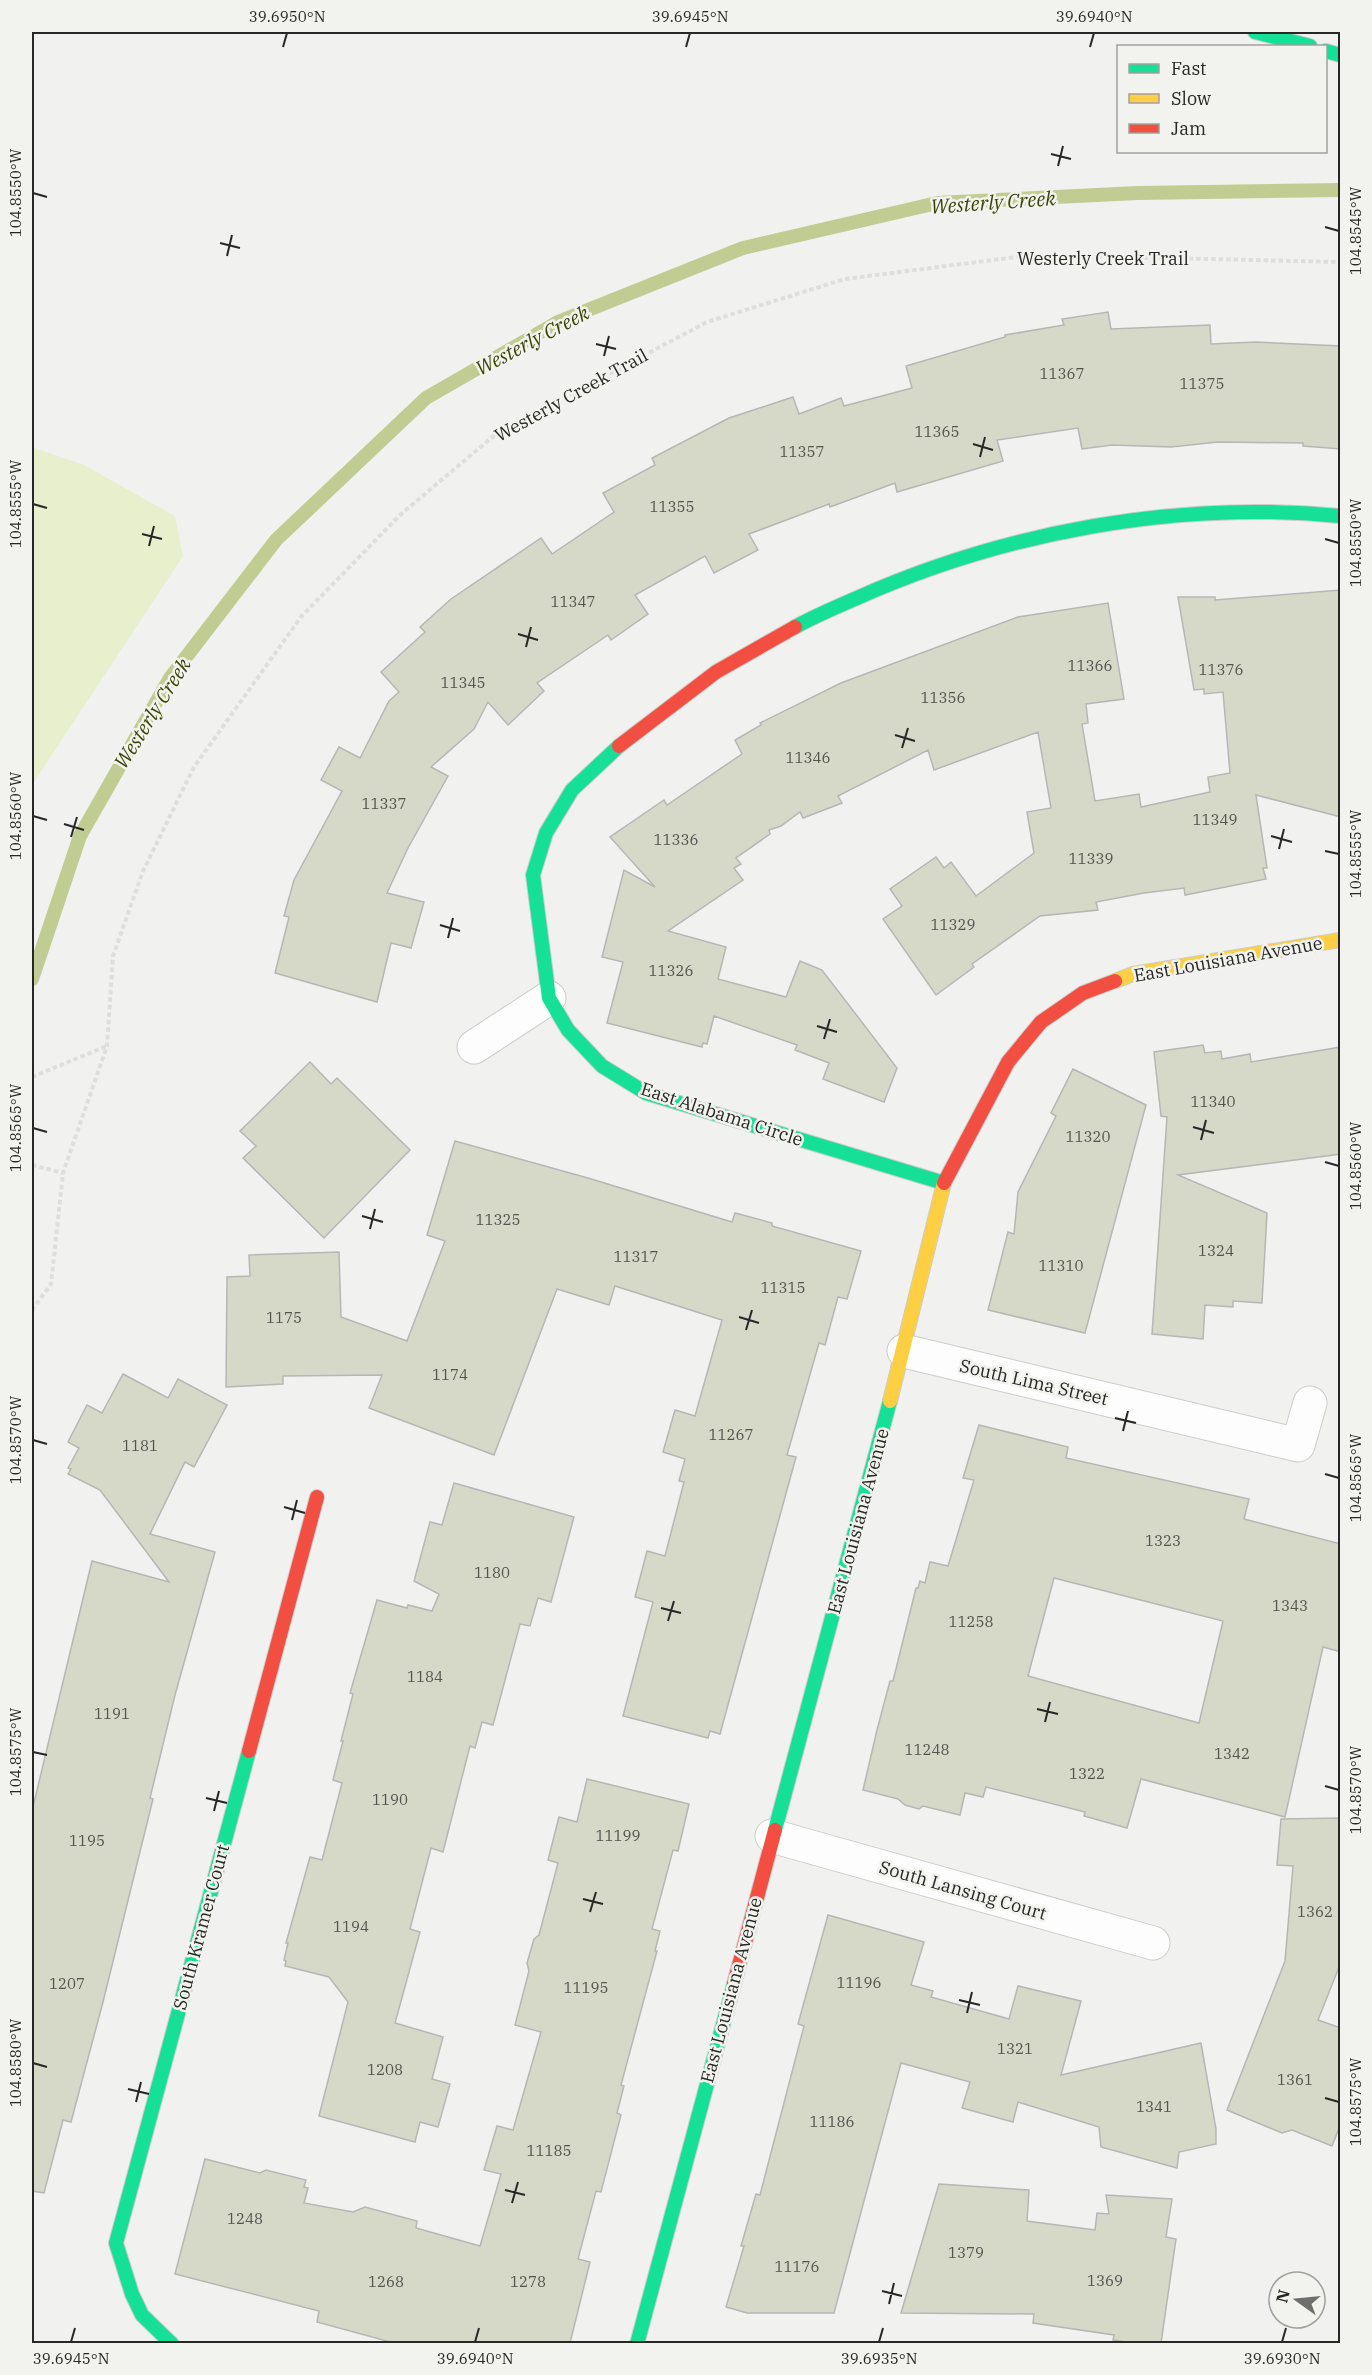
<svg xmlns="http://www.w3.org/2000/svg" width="1372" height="2375" font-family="'IBM Plex Serif',serif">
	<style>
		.green { fill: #e8efcd }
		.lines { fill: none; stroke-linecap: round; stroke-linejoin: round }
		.stream { stroke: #c1cc93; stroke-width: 14 }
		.building { fill: #d6d9c8; stroke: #b6b7b5; stroke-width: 1.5; fill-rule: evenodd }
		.street-casing { stroke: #cccdcb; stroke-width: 35 }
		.fast-casing { stroke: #cccdcb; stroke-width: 16 }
		.slow-casing { stroke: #cccdcb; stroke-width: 16 }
		.jam-casing { stroke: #cccdcb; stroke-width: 16 }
		.path { stroke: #dddedd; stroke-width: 4; stroke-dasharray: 4.5 3; stroke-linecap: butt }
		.street { stroke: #fdfdfd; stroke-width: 33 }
		.fast { stroke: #16e098; stroke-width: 14 }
		.slow { stroke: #ffcf43; stroke-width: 14 }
		.jam { stroke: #f24e42; stroke-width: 14 }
		.ticks { fill: none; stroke: #272726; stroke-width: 2 }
		.labels { text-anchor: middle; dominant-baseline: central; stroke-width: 5; stroke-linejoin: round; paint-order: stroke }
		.number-label { font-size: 15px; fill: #53544e }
		.street-label { font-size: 18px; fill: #272726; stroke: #f2f3ee }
		.water-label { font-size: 20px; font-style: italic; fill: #3b4405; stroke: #f2f3ee }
		.neatline { fill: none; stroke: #272726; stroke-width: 2 }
		.ticks-label { font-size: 15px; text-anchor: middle; fill: #272726 }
	</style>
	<rect width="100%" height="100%" fill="#f1f2ef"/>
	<polygon class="green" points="32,447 84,465 175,516 183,556 32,785"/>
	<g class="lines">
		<polyline class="stream" points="32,979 80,836 170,678 276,540 426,398 558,322 743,248 937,203 1137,193 1340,190"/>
	</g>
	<g class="building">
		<polygon points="1108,312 1111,329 1210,325 1211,344 1256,342 1341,346 1341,449 1303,446 1303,443 1218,442 1171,447 1112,445 1082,449 1078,428 997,440 1003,461 897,492 895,483 830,507 829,504 749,534 758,550 714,573 705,556 635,595 648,614 611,640 608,635 537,683 544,691 508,725 488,702 474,729 431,767 448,776 408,848 387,893 424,902 411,948 391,943 377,1002 275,973 289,917 284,916 294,880 342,791 321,780 339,747 360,758 389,701 399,692 381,672 425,632 420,627 451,599 541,538 552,554 614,512 603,493 655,465 652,458 729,418 793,397 799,414 841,398 844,406 912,388 906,366 1005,337 1005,335 1064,325 1062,319"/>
		<polygon points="1341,590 1341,817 1256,795 1267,868 1263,868 1266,879 1185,895 1184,888 1144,893 1096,902 1098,910 1040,916 972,964 974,967 936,995 883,919 902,906 890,889 936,857 944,868 951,862 976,896 1034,853 1027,812 1051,808 1038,732 934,770 928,750 838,796 842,803 803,818 800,812 781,826 769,830 770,834 736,858 741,864 734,868 743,880 668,931 726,947 718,979 786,997 800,961 822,970 897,1068 884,1102 823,1079 829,1063 795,1050 797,1045 714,1016 707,1044 703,1043 702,1047 607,1023 623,962 602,957 624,870 655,887 610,837 664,800 667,805 742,754 735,740 761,725 760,723 841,683 1018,617 1108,603 1124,699 1086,704 1088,723 1082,724 1095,801 1139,794 1141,807 1210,792 1208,777 1230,773 1223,692 1204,694 1204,689 1194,690 1178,597 1215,597 1215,600"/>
		<polygon points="1203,1045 1205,1053 1221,1051 1222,1059 1250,1054 1251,1062 1341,1047 1341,1154 1178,1175 1267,1213 1262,1303 1233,1301 1233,1307 1205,1305 1203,1339 1152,1334 1167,1117 1161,1116 1154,1052"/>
		<polygon points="310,1062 331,1084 337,1078 410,1150 324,1238 243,1158 256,1146 240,1131"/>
		<polygon points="1073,1069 1146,1105 1085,1333 988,1310 1008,1232 1014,1234 1018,1192 1056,1116 1051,1113"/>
		<polygon points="455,1141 588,1178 732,1222 735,1213 772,1223 772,1226 861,1251 847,1299 838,1297 825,1345 819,1343 787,1455 796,1457 720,1734 710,1731 708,1738 623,1716 653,1602 635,1597 647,1551 665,1556 684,1482 679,1481 685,1459 663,1452 675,1410 695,1416 722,1320 615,1286 609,1305 557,1289 494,1455 369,1408 382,1375 283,1376 283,1384 226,1387 227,1277 250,1276 249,1255 339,1252 341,1317 407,1341 445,1241 427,1235"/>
		<polygon points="123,1374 168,1398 178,1379 227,1405 194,1467 185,1462 150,1534 215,1552 175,1695 150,1798 153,1799 103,2002 71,2122 63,2120 44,2193 32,2191 32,1811 92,1561 169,1582 100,1490 68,1474 71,1469 68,1468 79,1448 68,1442 87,1405 102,1413"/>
		<path d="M979 1425 1068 1447 1066 1458 1249 1499 1244 1519 1341 1544V1652L1323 1647 1285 1817 1141 1779 1127 1828 1084 1816 1085 1812 986 1787 983 1797 965 1793 960 1815 923 1806 919 1809 905 1805 898 1799 863 1790 877 1730 890 1681H893L916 1588H918L920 1581 925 1583 930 1562 948 1566 974 1480 963 1478ZM1054 1578 1223 1621 1199 1723 1028 1676Z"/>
		<polygon points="454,1483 574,1517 551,1602 538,1598 530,1626 520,1624 493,1725 482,1722 475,1748 470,1746 443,1852 431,1848 410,1929 420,1932 395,2023 443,2037 432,2079 450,2084 438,2127 420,2122 415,2142 319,2116 348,2002 329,1977 285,1966 286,1961 284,1960 288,1943 286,1943 310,1857 322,1860 342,1783 333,1780 343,1741 341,1741 353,1694 350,1693 377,1600 407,1608 408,1605 432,1611 439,1594 414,1581 430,1522 442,1525"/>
		<polygon points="587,1779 689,1804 678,1851 673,1850 652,1929 660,1931 655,1951 657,1951 621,2085 624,2086 617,2113 621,2115 601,2192 596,2191 578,2259 590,2262 570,2343 394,2343 317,2322 319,2311 175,2274 205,2159 260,2173 266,2170 306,2180 304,2187 308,2188 304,2203 353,2212 365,2207 417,2221 416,2228 480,2246 501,2174 484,2170 497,2126 513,2130 541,2032 515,2025 529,1971 527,1963 534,1939 539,1935 558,1863 548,1860 559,1817 577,1822"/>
		<polygon points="1341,1818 1341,1962 1318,2020 1341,2028 1341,2123 1332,2146 1292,2130 1282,2133 1227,2110 1285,1961 1293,1866 1277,1865 1281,1819"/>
		<polygon points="828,1915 924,1942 911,1985 933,1991 931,1997 1009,2019 1018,1986 1081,2001 1061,2075 1201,2043 1216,2129 1216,2144 1179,2152 1177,2168 1101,2147 1099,2127 1018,2102 1013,2122 962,2108 970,2082 901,2063 834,2313 747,2313 726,2307 744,2246 741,2246 756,2194 760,2195 804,2026 798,2024"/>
		<polygon points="939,2184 1029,2190 1027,2221 1095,2230 1097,2213 1109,2214 1106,2195 1172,2199 1166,2237 1176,2239 1161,2343 1133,2343 1113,2340 1114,2335 1033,2323 1034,2314 901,2313"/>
	</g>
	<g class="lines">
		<g class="street-casing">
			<g id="street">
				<polyline points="474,1047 549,998"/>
				<polyline points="904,1351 1298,1445 1310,1403"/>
				<polyline points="772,1836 1153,1943"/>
			</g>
		</g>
		<g class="fast-casing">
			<g id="fast">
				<polyline points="1255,32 1310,46"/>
				<polyline points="1326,51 1340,55"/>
				<path d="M795 627C815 616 836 607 857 598 1005 532 1178 500 1340 516"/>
				<polyline points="619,746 572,790 546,833 533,875 549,998 568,1030 602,1066 646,1093 944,1183"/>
				<polyline points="775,1830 890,1401"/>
				<polyline points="172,2344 142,2315 132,2294 116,2243 249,1751"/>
				<polyline points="637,2344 734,1984"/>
			</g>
		</g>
		<g class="slow-casing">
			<g id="slow">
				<polyline points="1115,981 1133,974 1340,940"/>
				<polyline points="890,1401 944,1183"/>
			</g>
		</g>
		<g class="jam-casing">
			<g id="jam">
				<polyline points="619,746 716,672 795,627"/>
				<polyline points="944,1183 1008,1062 1041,1022 1083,993 1115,981"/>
				<polyline points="249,1751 317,1497"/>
				<polyline points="734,1984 775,1830"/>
			</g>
		</g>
		<g class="path">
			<polyline points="32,1077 107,1046"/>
			<polyline points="32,1165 63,1173"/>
			<polyline points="32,1310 51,1284 63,1173 107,1046 113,956 143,871 194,767 301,617 400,515 496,434 707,322 845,279 1032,255 1340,262"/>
		</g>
		<use href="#street" class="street"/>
		<use href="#fast" class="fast"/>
		<use href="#slow" class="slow"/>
		<use href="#jam" class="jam"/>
	</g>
	<path class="ticks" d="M283 47 287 33M686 47 690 33M1090 47 1094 33M1051 154 1071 159M1058 166 1063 146M33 193 47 197M1325 227 1339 231M220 243 240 248M227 256 232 235M596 344 616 349M604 356 609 336M973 444 993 450M980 457 985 437M33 504 47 508M142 534 162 539M1325 539 1339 543M149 546 154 526M518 634 538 640M526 647 531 627M895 735 915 741M902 748 908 728M33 816 47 820M64 824 84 830M1271 836 1292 842M71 837 77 817M1279 849 1284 829M1325 851 1339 854M440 925 460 931M448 938 453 918M817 1026 837 1032M824 1039 830 1019M1193 1127 1214 1133M33 1128 47 1132M1201 1140 1206 1120M1325 1162 1339 1166M362 1216 383 1222M370 1229 375 1209M739 1317 759 1323M746 1330 752 1310M1115 1418 1136 1423M1123 1431 1128 1411M33 1440 47 1444M1325 1474 1339 1478M284 1507 305 1513M292 1520 297 1500M661 1608 681 1613M668 1621 674 1601M1037 1709 1058 1714M1045 1722 1050 1702M33 1752 47 1755M1325 1786 1339 1790M206 1798 227 1803M214 1811 219 1791M583 1899 603 1904M590 1912 596 1892M959 2000 980 2005M967 2013 972 1992M33 2063 47 2067M128 2089 149 2094M1325 2098 1339 2102M136 2102 141 2082M505 2190 525 2195M512 2203 518 2182M882 2291 902 2296M889 2304 894 2283M71 2342 75 2328M475 2342 479 2328M879 2342 883 2328M1282 2342 1286 2328"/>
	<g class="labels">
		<g class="number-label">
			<text x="1062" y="373">11367</text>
			<text x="1202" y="383">11375</text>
			<text x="937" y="431">11365</text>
			<text x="802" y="451">11357</text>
			<text x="672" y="506">11355</text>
			<text x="573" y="601">11347</text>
			<text x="1090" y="665">11366</text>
			<text x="1221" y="669">11376</text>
			<text x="463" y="682">11345</text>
			<text x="943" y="697">11356</text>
			<text x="808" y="757">11346</text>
			<text x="384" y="803">11337</text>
			<text x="1215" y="819">11349</text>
			<text x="676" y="839">11336</text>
			<text x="1091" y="858">11339</text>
			<text x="953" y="924">11329</text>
			<text x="671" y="970">11326</text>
			<text x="1213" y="1101">11340</text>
			<text x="1088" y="1136">11320</text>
			<text x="498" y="1219">11325</text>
			<text x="1216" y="1250">1324</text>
			<text x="636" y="1256">11317</text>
			<text x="1061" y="1265">11310</text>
			<text x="783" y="1287">11315</text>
			<text x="284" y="1317">1175</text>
			<text x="450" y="1374">1174</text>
			<text x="731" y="1434">11267</text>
			<text x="140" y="1445">1181</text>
			<text x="1163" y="1540">1323</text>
			<text x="492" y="1572">1180</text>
			<text x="1290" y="1605">1343</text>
			<text x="971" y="1621">11258</text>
			<text x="425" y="1676">1184</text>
			<text x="112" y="1713">1191</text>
			<text x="927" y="1749">11248</text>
			<text x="1232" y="1753">1342</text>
			<text x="1087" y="1773">1322</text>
			<text x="390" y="1799">1190</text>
			<text x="618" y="1835">11199</text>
			<text x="87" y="1840">1195</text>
			<text x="1315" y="1911">1362</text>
			<text x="351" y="1926">1194</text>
			<text x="859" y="1982">11196</text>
			<text x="67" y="1983">1207</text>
			<text x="586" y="1987">11195</text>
			<text x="1015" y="2048">1321</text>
			<text x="385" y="2069">1208</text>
			<text x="1295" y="2079">1361</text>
			<text x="1154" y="2106">1341</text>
			<text x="832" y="2121">11186</text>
			<text x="549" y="2150">11185</text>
			<text x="245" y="2218">1248</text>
			<text x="966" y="2252">1379</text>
			<text x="797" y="2266">11176</text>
			<text x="1105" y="2280">1369</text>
			<text x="386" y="2281">1268</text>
			<text x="528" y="2281">1278</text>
		</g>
		<g class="street-label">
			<text x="1103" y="258">Westerly Creek Trail</text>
			<text transform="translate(571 395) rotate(-29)">Westerly Creek Trail</text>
			<text transform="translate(1228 959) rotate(-10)">East Louisiana Avenue</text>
			<text transform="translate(722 1114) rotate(18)">East Alabama Circle</text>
			<text transform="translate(1034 1382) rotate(13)">South Lima Street</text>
			<text transform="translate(858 1521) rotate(-75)">East Louisiana Avenue</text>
			<text transform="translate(963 1890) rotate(16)">South Lansing Court</text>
			<text transform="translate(201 1927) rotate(-75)">South Kramer Court</text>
			<text transform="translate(731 1990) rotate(-75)">East Louisiana Avenue</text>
		</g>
		<g class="water-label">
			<text transform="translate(993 202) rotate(-4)">Westerly Creek</text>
			<text transform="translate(532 340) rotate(-28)">Westerly Creek</text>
			<text transform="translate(152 713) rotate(-58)">Westerly Creek</text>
		</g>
	</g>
	<rect width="1372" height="2375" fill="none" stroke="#f2f3ee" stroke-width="66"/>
	<rect x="1117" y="45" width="210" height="108" fill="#f2f3ee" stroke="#a1a19e" stroke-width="1.5"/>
	<rect x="1129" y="64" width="30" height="9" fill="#16e098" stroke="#a1a19e" stroke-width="1.5"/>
	<text x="1171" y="75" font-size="18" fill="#272726">Fast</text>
	<rect x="1129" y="94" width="30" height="9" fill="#ffcf43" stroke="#a1a19e" stroke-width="1.5"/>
	<text x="1171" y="105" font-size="18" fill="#272726">Slow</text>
	<rect x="1129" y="124" width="30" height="9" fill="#f24e42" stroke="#a1a19e" stroke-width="1.5"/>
	<text x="1171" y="135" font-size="18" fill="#272726">Jam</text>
	<g transform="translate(1297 2300) rotate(285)"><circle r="28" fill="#f2f3ee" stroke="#a1a19e" stroke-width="1.5"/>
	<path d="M0-4.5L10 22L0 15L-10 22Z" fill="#6e6e6c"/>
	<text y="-9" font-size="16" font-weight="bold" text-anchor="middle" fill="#272726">N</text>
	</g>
	<rect x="33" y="33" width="1306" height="2309" class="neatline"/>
	<g class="ticks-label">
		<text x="287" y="22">39.6950°N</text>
		<text x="690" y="22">39.6945°N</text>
		<text x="1094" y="22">39.6940°N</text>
		<text transform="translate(16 193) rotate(-90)" y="5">104.8550°W</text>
		<text transform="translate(1356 231) rotate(-90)" y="5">104.8545°W</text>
		<text transform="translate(16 504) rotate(-90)" y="5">104.8555°W</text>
		<text transform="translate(1356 543) rotate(-90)" y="5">104.8550°W</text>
		<text transform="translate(16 816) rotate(-90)" y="5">104.8560°W</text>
		<text transform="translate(1356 854) rotate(-90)" y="5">104.8555°W</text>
		<text transform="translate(16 1128) rotate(-90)" y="5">104.8565°W</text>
		<text transform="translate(1356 1166) rotate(-90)" y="5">104.8560°W</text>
		<text transform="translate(16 1440) rotate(-90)" y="5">104.8570°W</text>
		<text transform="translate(1356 1478) rotate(-90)" y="5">104.8565°W</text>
		<text transform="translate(16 1752) rotate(-90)" y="5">104.8575°W</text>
		<text transform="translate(1356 1790) rotate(-90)" y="5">104.8570°W</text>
		<text transform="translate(16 2063) rotate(-90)" y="5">104.8580°W</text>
		<text transform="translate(1356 2102) rotate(-90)" y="5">104.8575°W</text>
		<text x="71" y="2364">39.6945°N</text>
		<text x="475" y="2364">39.6940°N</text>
		<text x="879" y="2364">39.6935°N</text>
		<text x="1282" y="2364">39.6930°N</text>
	</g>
</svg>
